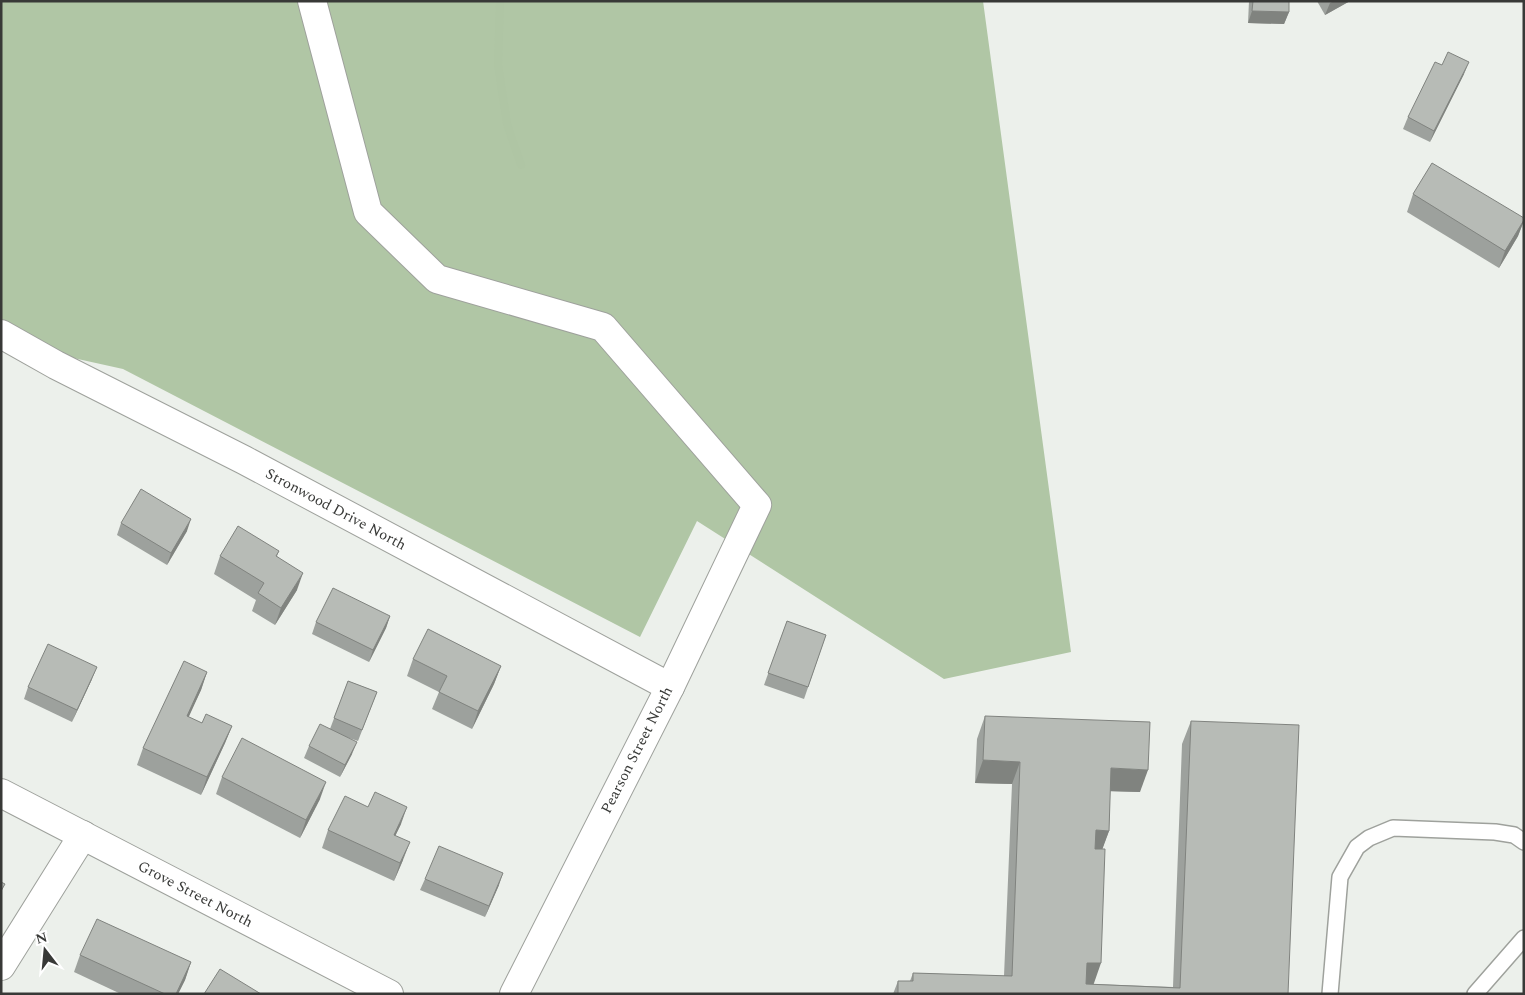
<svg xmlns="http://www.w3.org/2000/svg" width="1525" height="995" font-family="Spectral,serif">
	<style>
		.forest { fill: #b0c6a5 }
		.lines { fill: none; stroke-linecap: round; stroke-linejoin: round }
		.stream { stroke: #afc5a4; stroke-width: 8 }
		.lane-casing { stroke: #9ea19c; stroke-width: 18 }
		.street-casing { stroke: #9ea19c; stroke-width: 30 }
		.lane { stroke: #fff; stroke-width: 15 }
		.street { stroke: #fff; stroke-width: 28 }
		.wall { fill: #9da19d }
		.shaded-wall { fill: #80837f }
		.building { fill: #b7bbb6; stroke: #80837f }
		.labels { text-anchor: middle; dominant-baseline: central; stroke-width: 4.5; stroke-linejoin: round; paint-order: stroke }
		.street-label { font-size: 15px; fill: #383937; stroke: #fff }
	</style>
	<rect width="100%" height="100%" fill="#ecf0eb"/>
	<polygon class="forest" points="1,1 983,1 1071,652 944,679 697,521 640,637 123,369 1,342"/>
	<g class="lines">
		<polyline class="stream" points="500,1 498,65 507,124 521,165"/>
		<g class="lane-casing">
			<g id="lane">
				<polyline points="1330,994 1340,877 1357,847 1369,838 1393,828 1495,832 1514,835 1524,842"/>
				<polyline points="1475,994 1524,938"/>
			</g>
		</g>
		<g class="street-casing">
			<g id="street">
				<polyline points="312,1 368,212 437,279 603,327 757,505 670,687 514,994"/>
				<path id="s1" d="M1 334 56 365 244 460 670 687"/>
				<path id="s2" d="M1 793 389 994"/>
				<polyline points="1,966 83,835"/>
			</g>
		</g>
		<use href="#lane" class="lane"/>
		<use href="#street" class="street"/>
	</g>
	<g class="wall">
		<polygon points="1249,1 1289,1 1289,12 1284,24 1248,23"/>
		<polygon points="1317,1 1350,1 1325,15"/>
		<polygon points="1442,65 1464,74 1430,142 1403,129 1408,117"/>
		<polygon points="1413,194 1524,218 1524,221 1518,236 1499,268 1407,212"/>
		<polygon points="121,523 187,531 167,565 117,535"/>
		<polygon points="279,551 277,556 297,590 275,625 252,611 256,600 214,574 220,556"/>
		<polygon points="390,616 386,628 369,662 312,634 316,622"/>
		<polygon points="787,621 826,635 804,699 764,685"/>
		<polygon points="413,659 501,666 494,684 472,729 432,709 439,692 407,676"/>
		<polygon points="207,672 201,690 188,717 202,723 232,726 225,743 201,795 137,765 143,748"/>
		<polygon points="92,679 72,722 24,699 28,687"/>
		<polygon points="348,681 377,692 358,741 346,737 352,754 340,777 304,758 309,746 330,729"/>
		<polygon points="985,716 1140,792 1110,791 1109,831 1102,849 1093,984 1173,987 1182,744 1191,721 1288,994 893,994 898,981 910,981 913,973 1004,976 1012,784 975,783 977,739"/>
		<polygon points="222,777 320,799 300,838 216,794"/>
		<polygon points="401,824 395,836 403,860 394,881 322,848 328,830"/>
		<polygon points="425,879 499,885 485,917 420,890"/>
		<polygon points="80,955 191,962 185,980 178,994 121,994 74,972"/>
	</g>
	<g class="shaded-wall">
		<polygon points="1334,1 1350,1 1325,15 1330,3"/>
		<polygon points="1252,11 1289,12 1284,24 1248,23"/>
		<polygon points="1469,62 1464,74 1430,142 1434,131"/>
		<polygon points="1524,220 1518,236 1499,268 1505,251"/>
		<polygon points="191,519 187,531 167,565 171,553"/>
		<polygon points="303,573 297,590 275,625 281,608"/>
		<polygon points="390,616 386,628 369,662 373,650"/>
		<polygon points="501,666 494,684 472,729 478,711"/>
		<polygon points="97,667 92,679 72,722 77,710"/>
		<polygon points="207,672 201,690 181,734 187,716"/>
		<polygon points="232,726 225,743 201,795 207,777"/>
		<polygon points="357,742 352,754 340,777 345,765"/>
		<polygon points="983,760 1020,762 1012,784 975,783"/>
		<polygon points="1111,768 1148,770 1140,792 1103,791"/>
		<polygon points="326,782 320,799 300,838 306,820"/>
		<polygon points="407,807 401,824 387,853 394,835"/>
		<polygon points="1096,830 1109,831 1101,853 1088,853"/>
		<polygon points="410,842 403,860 394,881 400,863"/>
		<polygon points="503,873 499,885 485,917 489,906"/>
		<polygon points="191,962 185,980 178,994 176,994"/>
		<polygon points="1087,963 1101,963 1093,986 1079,986"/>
	</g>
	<g class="building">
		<polygon points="1253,1 1289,1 1289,12 1252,11"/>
		<polygon points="1448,52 1469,62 1434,131 1408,117 1435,62 1442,65"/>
		<polygon points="1432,163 1524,218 1524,220 1505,251 1413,194"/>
		<polygon points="141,489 191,519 171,553 121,523"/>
		<polygon points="238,526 279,551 276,556 303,573 281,608 258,593 264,583 220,556"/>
		<polygon points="333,588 390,616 373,650 316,622"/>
		<polygon points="787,621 826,635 808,687 768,673"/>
		<polygon points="428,629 501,666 478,711 439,692 447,676 413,659"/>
		<polygon points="48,644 97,667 77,710 28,687"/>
		<polygon points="184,661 207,672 187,716 202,723 206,714 232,726 207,777 143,748"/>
		<polygon points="348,681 377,692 362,730 334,718"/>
		<polygon points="985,716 1150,722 1148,770 1111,768 1109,831 1096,830 1095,849 1105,849 1101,963 1087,963 1086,984 1180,988 1191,721 1299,725 1288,994 898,994 898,981 913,981 913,973 1012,976 1020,762 983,760"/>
		<polygon points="320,724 357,742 345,765 309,746"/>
		<polygon points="242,738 326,782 306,820 222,777"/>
		<polygon points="375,792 407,807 394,835 410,842 400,863 328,830 345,796 368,807"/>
		<polygon points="439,846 503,873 489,906 425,879"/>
		<polygon points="1,882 5,884 1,891"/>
		<polygon points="97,919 191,962 176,994 165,994 80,955"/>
		<polygon points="220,969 261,994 204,994"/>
	</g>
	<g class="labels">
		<g class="street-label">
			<text stroke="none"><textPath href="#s1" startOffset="378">Stronwood Drive North</textPath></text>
			<text transform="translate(637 750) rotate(-63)">Pearson Street North</text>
			<text stroke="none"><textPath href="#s2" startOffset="219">Grove Street North</textPath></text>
		</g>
	</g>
	<rect width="1525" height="995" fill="none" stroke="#383937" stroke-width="5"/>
	<g transform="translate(45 950) rotate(344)" stroke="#ffffff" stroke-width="4" paint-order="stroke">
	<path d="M0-4L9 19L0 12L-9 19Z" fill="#383937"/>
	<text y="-8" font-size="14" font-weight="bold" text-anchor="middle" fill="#383937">N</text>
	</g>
</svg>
